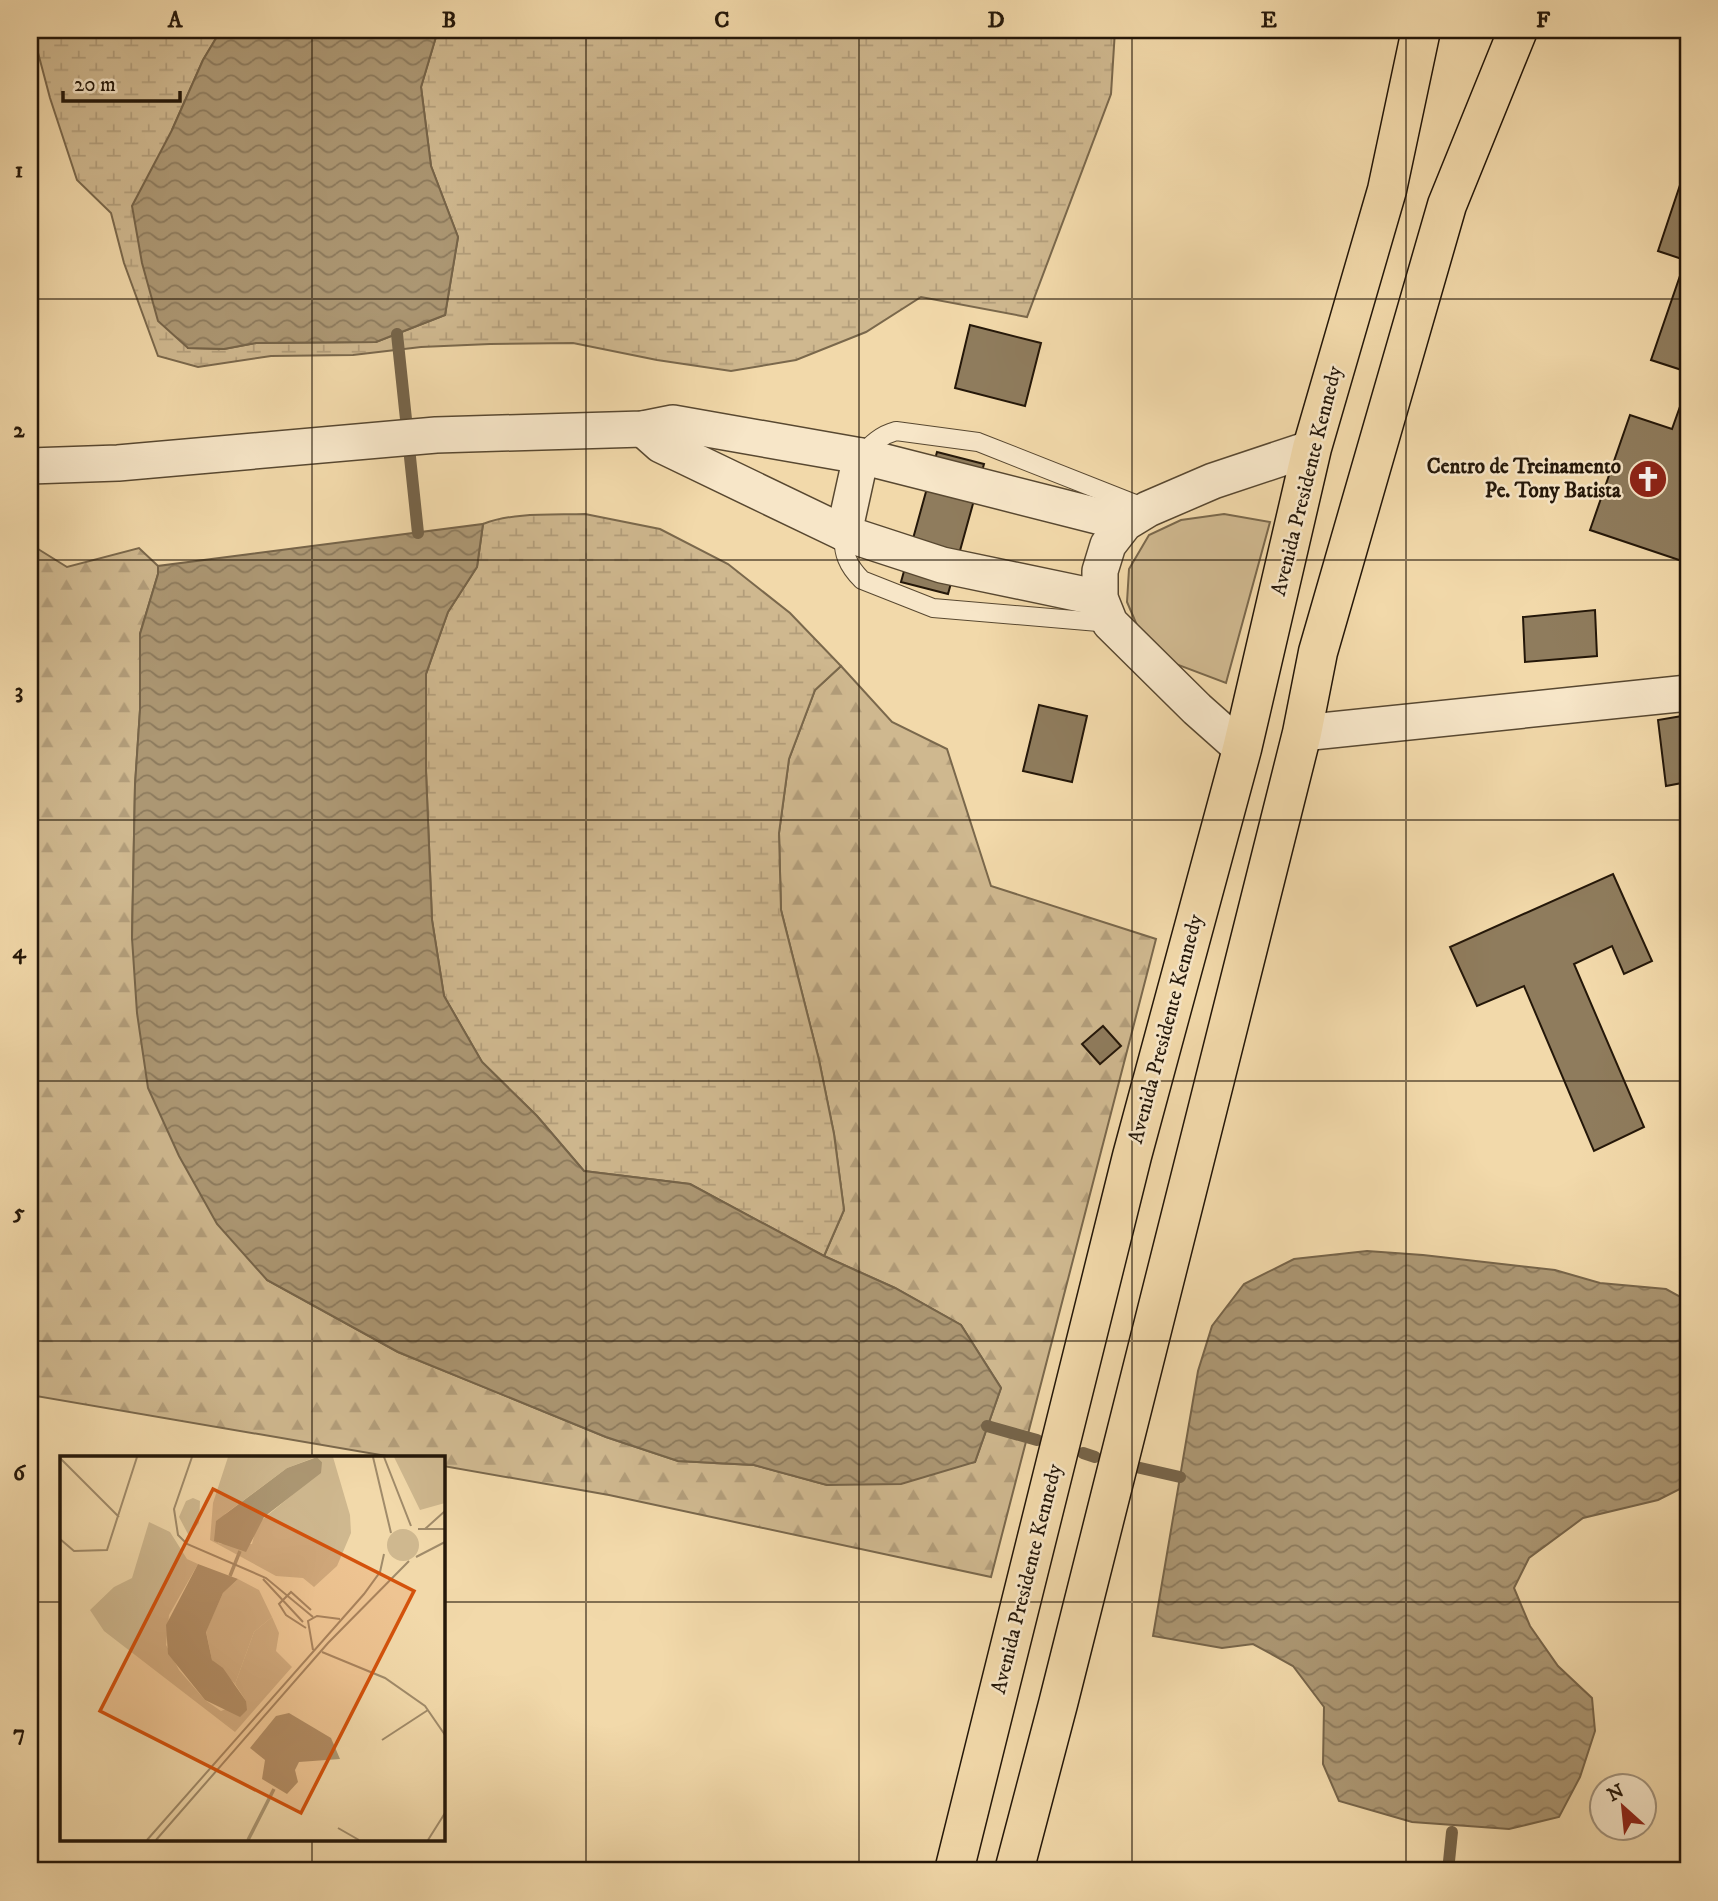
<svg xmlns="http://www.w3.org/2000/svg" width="1718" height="1901" font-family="'IM FELL DW Pica',serif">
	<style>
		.grass { fill: #cfb88f; stroke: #7a684c; stroke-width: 2 }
		.forest { fill: url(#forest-firs); stroke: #7a684c; stroke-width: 2 }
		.wetland { fill: url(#wetland-marsh); stroke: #7a684c; stroke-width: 2 }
		.water { fill: url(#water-waves); stroke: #766449; stroke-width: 2 }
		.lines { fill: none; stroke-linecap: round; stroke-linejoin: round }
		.stream { stroke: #766449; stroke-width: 12 }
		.building { fill: #8f7c5d; stroke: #241709; stroke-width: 2 }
		.lane-casing { stroke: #584831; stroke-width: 20 }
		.street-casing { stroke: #584831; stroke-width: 38 }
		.primary-casing { stroke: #241709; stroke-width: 41 }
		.lane { stroke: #f7e6c8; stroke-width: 18 }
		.street { stroke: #f7e6c8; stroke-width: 35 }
		.primary { stroke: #f2d9aa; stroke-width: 38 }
		.grid { fill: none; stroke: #241709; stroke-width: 2; stroke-opacity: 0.55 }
		.labels { text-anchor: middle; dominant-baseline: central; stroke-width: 5; stroke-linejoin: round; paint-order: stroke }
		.poi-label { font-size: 21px; font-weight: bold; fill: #241709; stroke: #f7e6c8; text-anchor: end }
		.street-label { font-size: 21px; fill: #241709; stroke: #f7e6c8 }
		.inset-river { fill: none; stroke: #ac9773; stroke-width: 3.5 }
		.inset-road { fill: none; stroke: #a08b6a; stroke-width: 2 }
		.view { fill: #d4520c; fill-opacity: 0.15; stroke: #d4520c; stroke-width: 3.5 }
		.inset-edge { fill: none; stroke: #241709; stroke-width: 3.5 }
		.neatline { fill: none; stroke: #241709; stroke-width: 2.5 }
		.grid-label { font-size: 23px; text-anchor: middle; font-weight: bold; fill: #241709 }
	</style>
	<defs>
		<pattern id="forest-firs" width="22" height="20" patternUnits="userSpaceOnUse" patternTransform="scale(1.75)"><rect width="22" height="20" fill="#cfb88f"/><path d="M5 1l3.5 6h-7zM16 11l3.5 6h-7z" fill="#b29d7a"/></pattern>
		<pattern id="wetland-marsh" width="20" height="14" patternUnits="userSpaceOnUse" patternTransform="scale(1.75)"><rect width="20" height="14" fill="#cfb88f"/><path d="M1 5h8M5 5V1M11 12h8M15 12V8" fill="none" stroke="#b29d7a"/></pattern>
		<pattern id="water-waves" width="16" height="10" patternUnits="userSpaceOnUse" patternTransform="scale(1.75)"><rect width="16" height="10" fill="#ac9773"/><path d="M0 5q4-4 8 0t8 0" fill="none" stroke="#8c7a5d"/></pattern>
	</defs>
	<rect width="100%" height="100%" fill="#f2d9aa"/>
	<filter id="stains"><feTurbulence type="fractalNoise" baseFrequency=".00286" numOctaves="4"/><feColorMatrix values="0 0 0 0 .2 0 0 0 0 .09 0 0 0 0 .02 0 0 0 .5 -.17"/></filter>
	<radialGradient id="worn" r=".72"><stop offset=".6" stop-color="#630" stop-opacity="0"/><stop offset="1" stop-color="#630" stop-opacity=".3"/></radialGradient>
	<polygon class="grass" points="1224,514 1270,522 1226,683 1173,663 1139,630 1127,602 1129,569 1149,535 1181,520"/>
	<polygon class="forest" points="30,544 67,567 139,548 158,566 158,574 140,634 140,710 135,785 132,938 267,1280 398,1352 606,1437 678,1461 754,1465 827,1485 975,1462 1001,1388 961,1325 895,1288 824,1256 844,1210 834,1134 819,1060 781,910 779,833 789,759 815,690 841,666 892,722 947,749 991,886 1156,939 991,1577 609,1495 443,1466 443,1458 398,1458 30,1395"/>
	<g class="wetland">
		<polygon points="32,30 221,30 203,60 172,130 188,348 224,349 256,343 376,342 445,315 458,237 431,166 421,87 438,30 1115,30 1111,94 1027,317 921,297 866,332 796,360 731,371 657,360 573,343 490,344 421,347 353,355 271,356 198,367 158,356 124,263 111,213 77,180 50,98"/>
		<path d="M585 514 660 529 728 564 790 613 841 666 815 690 789 759 779 833 781 910 819 1060 834 1134 844 1210 824 1256 690 1184 584 1171 537 1116 482 1062 444 996 432 920 426 771V674L448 612 477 567 483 524C514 512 552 515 585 514Z"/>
	</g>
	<g class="water">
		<polygon points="221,30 438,30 421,87 431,166 458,237 445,315 376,342 256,343 224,349 188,348 158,321 142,263 132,206 172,130 203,60"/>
		<polygon points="483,524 477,567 448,612 426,674 426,771 432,920 444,996 482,1062 537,1116 584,1171 690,1184 824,1256 895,1288 961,1325 1001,1388 975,1462 901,1484 827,1485 754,1465 678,1461 606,1437 398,1352 267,1280 217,1224 179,1156 148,1088 137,1013 132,938 135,785 140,710 140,634 158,574 158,566"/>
		<polygon points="1367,1251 1423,1255 1555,1270 1600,1283 1666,1289 1688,1301 1688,1485 1658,1500 1583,1518 1529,1558 1514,1588 1530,1626 1558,1666 1592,1698 1595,1731 1580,1777 1559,1817 1509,1829 1412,1822 1339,1801 1323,1764 1324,1707 1293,1666 1253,1644 1222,1648 1153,1636 1198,1371 1212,1326 1244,1284 1294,1259"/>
	</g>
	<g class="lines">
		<g class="stream">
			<polyline points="397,334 418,533"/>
			<polyline points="987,1426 1037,1440"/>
			<polyline points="1083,1453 1095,1457"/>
			<polyline points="1136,1467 1180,1477"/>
			<polyline points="1448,1871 1452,1832"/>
		</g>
	</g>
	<g class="building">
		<polygon points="1688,161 1688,261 1658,251"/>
		<polygon points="1682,270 1688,272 1688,372 1651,360"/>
		<polygon points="970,325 1041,343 1025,406 955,388"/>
		<polygon points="1688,384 1688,547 1682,561 1590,530 1630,415 1672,429"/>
		<polygon points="937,452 984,464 948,594 901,582"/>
		<polygon points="1595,610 1597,656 1525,662 1523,617"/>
		<polygon points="1039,705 1087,716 1072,782 1023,771"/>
		<polygon points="1688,715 1688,820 1682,783 1666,786 1658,720"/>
		<polygon points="1613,874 1652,961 1624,974 1612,946 1574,964 1644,1127 1594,1151 1524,986 1477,1006 1450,947"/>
		<polygon points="1103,1026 1121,1046 1100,1064 1082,1044"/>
	</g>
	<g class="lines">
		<g class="lane-casing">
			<g id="lane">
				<path d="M861 456C871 444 881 435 896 431L978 442 1148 509"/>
				<path d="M844 533C842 553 848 566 862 580L933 608 1110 623"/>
			</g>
		</g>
		<g class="street-casing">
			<g id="street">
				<polyline points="643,429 661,445 844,533 942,565 1100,598"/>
				<polyline points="30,466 118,463 436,435 643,429 673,423 861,456 1125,523"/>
				<polyline points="844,533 861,456"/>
				<polyline points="1302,733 1688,693"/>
				<polyline points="1242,749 1197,709 1110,623 1100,598 1100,571 1108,545 1125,523 1148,509 1213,481 1312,448"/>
			</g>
		</g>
		<g class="primary-casing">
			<g id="primary">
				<polyline points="954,1871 1132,1156 1242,749 1312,448 1387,190 1421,30"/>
				<polyline points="1014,1871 1058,1704 1302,733 1318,652 1447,205 1518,30"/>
			</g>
		</g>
		<use href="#lane" class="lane"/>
		<use href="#street" class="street"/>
		<use href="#primary" class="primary"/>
	</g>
	<path class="grid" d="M312 30V1458M586 30V1871M859 30V1871M1132 30V1871M1406 30V1871M30 299H1688M30 560H1688M30 820H1688M30 1081H1688M30 1341H1688M30 1602H61M443 1602H1688M312 1840V1871"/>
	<defs>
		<g id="church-disc" transform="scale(2.0125)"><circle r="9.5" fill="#8f2418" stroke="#f7e6c8"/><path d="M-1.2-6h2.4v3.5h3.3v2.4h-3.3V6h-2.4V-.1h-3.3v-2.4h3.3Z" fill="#fff"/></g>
	</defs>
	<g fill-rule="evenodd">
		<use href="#church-disc" x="1648" y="479"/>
	</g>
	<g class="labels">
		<g class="poi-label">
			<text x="1621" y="467">Centro de Treinamento<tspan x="1621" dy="24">Pe. Tony Batista</tspan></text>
		</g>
		<g class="street-label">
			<text transform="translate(1307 481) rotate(-76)">Avenida Presidente Kennedy</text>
			<text transform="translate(1166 1029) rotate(-75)">Avenida Presidente Kennedy</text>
			<text transform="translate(1027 1579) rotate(-76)">Avenida Presidente Kennedy</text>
		</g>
	</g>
	<g transform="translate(60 1456)">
		<rect width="385" height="385" fill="#f2d9aa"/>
		<path d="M327 89a16 16 0 1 1 32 0a16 16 0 1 1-32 0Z" fill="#cfb88f"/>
		<path d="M334 1H385V47L360 54ZM133 42 140 45 139 67 129 80 119 61 126 45ZM89 66 110 76 127 103 138 108 109 159 106 189 119 214 145 244 161 255 186 245 175 228 194 176 212 161 219 177 216 195 232 211 175 276 44 175 30 154 54 131 72 122Z" fill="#cfb88f"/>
		<path d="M168 1H256L227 12 165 58 158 87 163 88H192L197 68 237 35 262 6 257 1H273L290 59 291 77 277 110 254 131 243 122 216 120 150 84 153 47ZM178 123 199 134 212 161 194 176 175 228 152 204 146 175 163 137Z" fill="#cfb88f"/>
		<path d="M257 1 262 6 261 17 204 61 186 96 154 85 156 65 227 12ZM138 108 178 123 163 137 146 176 152 204 163 212 186 245 187 254 180 261 145 244 108 198 106 169ZM229 257 271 282 280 303 239 306 235 314 238 326 227 338 202 323 205 304 190 292 216 260Z" fill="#ac9773"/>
		<path class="inset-river" d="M170 120 180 95M188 384 214 333"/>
		<path class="inset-road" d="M132 1 114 53 118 79 127 88 206 122 253 161M313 1 331 77M324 1 351 70M0 2 59 61M358 73H385M365 73 385 55M0 83 14 95 47 94 77 1M356 101 385 86M203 123 243 166M246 172 226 159 219 148 231 136 251 154M253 194 248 165 257 160 280 163M262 196 325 222 365 250 385 279M322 284 368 254M278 372 299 384M87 384 304 138 320 116 324 98M96 384 268 187 349 105M368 384 385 357"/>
		<path class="view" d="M153 33 354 135 241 357 40 255Z"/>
		<rect width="385" height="385" class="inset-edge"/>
	</g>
	<rect width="1718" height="1901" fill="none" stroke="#f2d9aa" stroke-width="77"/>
	<g transform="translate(1623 1807) rotate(333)"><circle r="33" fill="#f7e6c8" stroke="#a3937c" stroke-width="2"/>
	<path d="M0-5L12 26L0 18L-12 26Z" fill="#8f2418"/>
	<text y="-10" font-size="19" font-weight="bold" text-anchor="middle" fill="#241709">N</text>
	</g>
	<path d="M63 91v10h117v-10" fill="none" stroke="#241709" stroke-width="3.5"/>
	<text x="74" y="91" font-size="21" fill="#241709" stroke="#f7e6c8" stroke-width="5" paint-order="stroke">20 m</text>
	<rect x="38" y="38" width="1642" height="1824" class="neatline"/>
	<g class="grid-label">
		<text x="175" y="27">A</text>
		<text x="449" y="27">B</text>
		<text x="722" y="27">C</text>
		<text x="996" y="27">D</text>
		<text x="1269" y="27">E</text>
		<text x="1543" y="27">F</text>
		<text x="19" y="177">1</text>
		<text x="19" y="437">2</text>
		<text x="19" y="698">3</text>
		<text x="19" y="958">4</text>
		<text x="19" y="1219">5</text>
		<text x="19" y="1480">6</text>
		<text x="19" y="1740">7</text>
	</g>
	<rect width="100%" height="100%" filter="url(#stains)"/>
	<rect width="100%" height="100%" fill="url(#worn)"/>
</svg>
